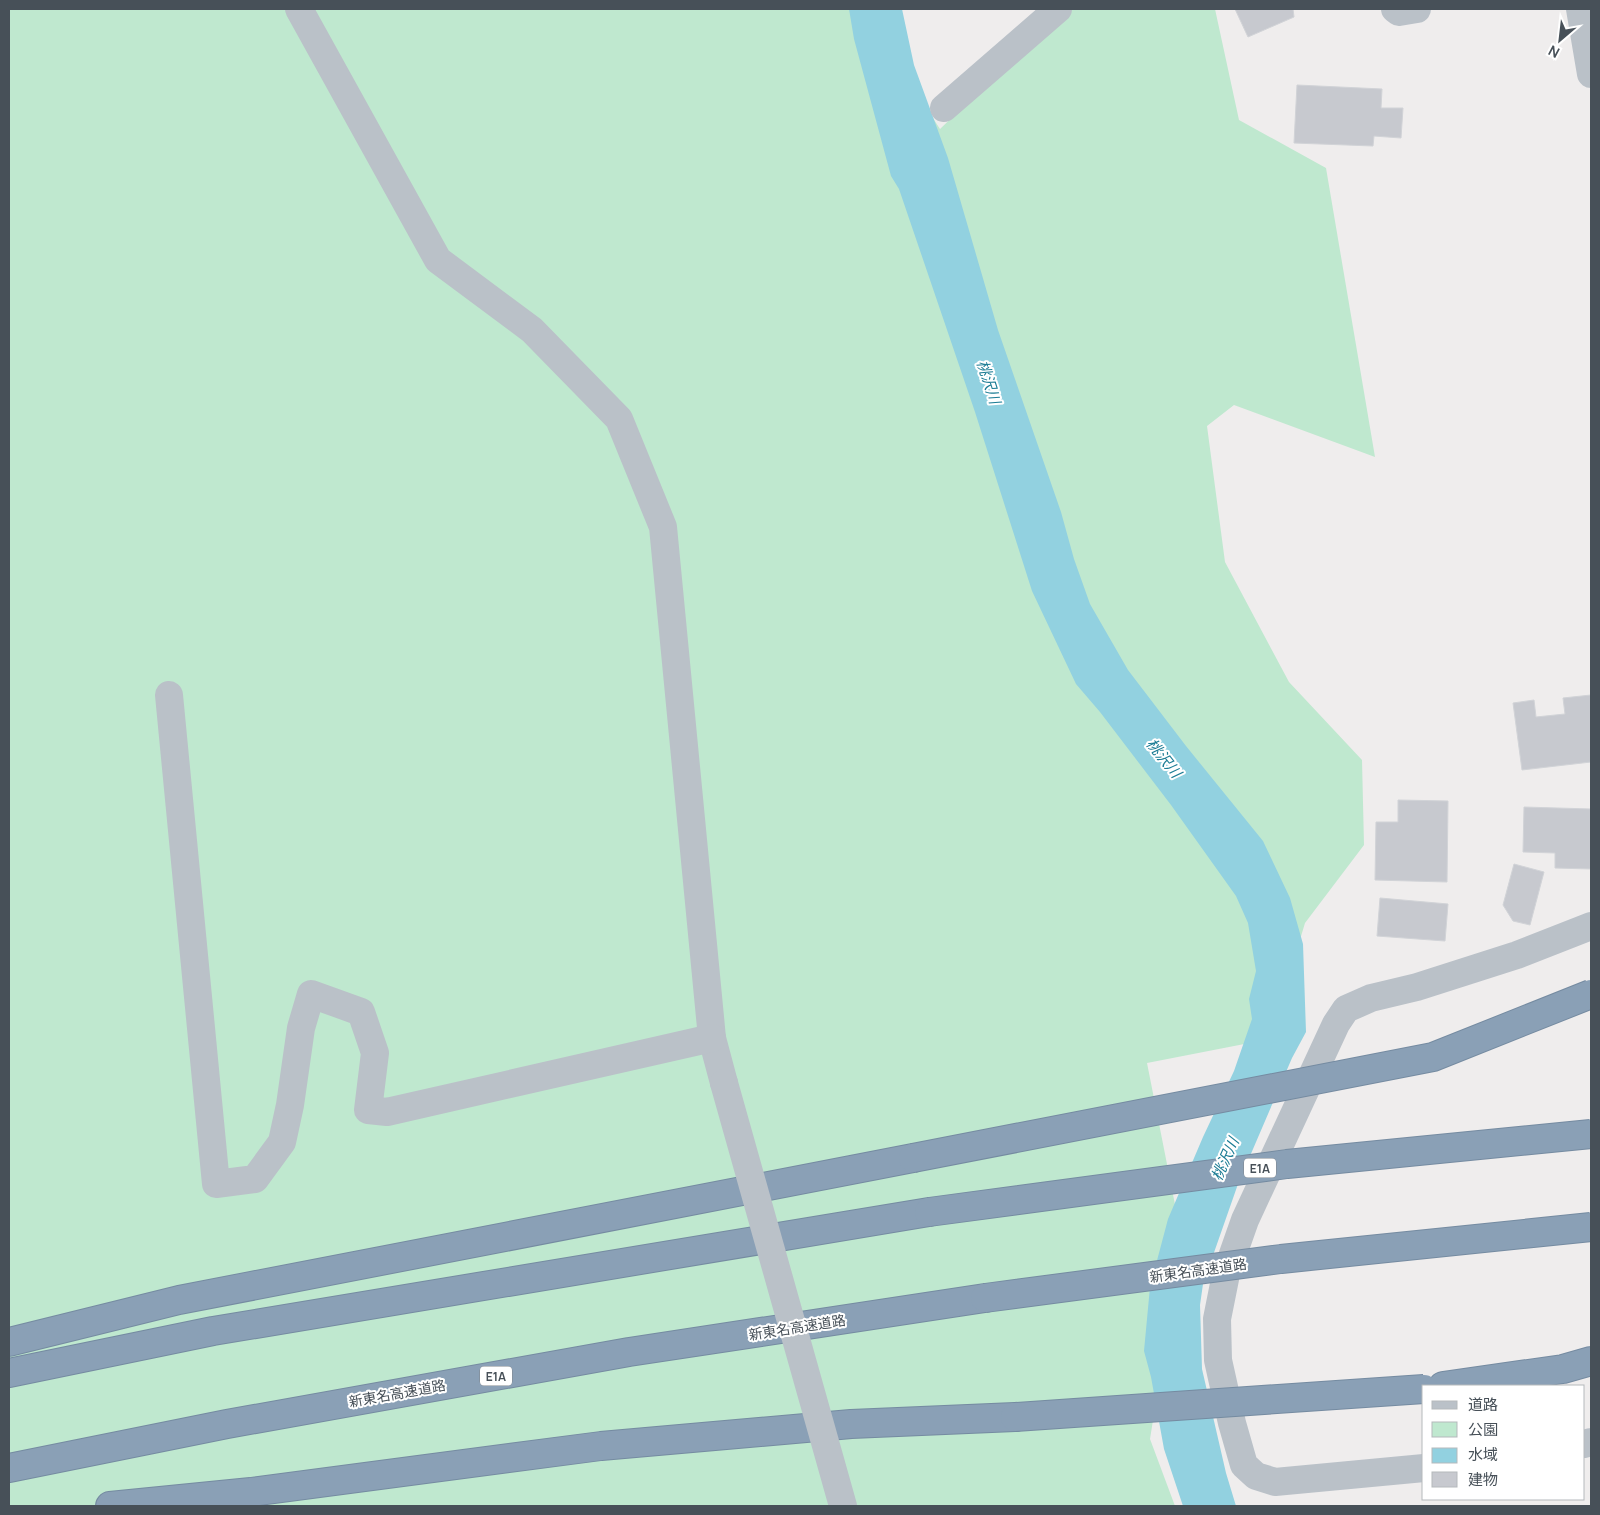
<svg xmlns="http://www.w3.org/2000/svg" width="1600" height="1515" font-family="Manrope,'Noto Sans JP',sans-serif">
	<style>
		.green { fill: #bfe8cf }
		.water { fill: #92d1e0 }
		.building { fill: #c7c9cf; stroke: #d1d3d7 }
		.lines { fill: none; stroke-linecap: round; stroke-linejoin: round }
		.highway-casing { stroke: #758ba1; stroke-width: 30 }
		.minor { stroke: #bac1c8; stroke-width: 28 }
		.highway { stroke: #8aa0b6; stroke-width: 28 }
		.highway-bridge-casing { stroke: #758ba1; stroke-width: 30; stroke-linecap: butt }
		.minor-bridge { stroke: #bac1c8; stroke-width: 28 }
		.highway-bridge { stroke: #8aa0b6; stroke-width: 28 }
		.labels { text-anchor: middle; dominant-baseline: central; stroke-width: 4; stroke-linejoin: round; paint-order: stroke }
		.shield { fill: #fff; stroke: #7e848a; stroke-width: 1 }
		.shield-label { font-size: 12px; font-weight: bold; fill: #475058 }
		.street-label { font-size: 14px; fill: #475058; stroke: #fff }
		.water-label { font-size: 15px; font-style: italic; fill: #1d7d95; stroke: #fff }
	</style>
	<rect width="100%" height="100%" fill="#efeded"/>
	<polygon class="green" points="9,9 862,9 940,129 1065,9 1215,9 1239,120 1326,168 1375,457 1234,405 1207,426 1225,562 1289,682 1362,760 1364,845 1305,923 1270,1039 1147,1063 1182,1240 1150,1439 1175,1506 9,1506"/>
	<polygon class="water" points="849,9 902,9 914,65 948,158 998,330 1061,512 1074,559 1090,604 1128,670 1186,746 1263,841 1290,898 1303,944 1306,1032 1292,1058 1238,1184 1203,1284 1200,1305 1202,1369 1226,1473 1236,1506 1183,1506 1164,1449 1151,1377 1144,1351 1150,1287 1168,1219 1203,1137 1234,1071 1252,1019 1249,999 1256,971 1248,923 1236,896 1171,805 1100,712 1076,684 1032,591 975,412 899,189 891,176 854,39"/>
	<g class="building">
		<polygon points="1235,9 1293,9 1294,17 1248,37"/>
		<polygon points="1297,85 1382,89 1381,108 1403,108 1401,138 1374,136 1373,146 1294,143"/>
		<polygon points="1591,695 1591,762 1522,770 1513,703 1534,700 1536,717 1565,714 1563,698"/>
		<polygon points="1398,800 1448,801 1447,882 1375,880 1376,822 1398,822"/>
		<polygon points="1524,807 1591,809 1591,869 1555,868 1555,853 1523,852"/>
		<polygon points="1514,864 1544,872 1530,925 1513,921 1503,905"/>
		<polygon points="1380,898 1448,904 1445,941 1377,936"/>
	</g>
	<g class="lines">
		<g class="highway-casing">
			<g id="highway">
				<polyline points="9,1342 179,1300 913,1158"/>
				<polyline points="9,1373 213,1331 929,1212"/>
				<polyline points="1443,1386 1563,1369 1591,1361"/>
				<polyline points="9,1468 227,1424 629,1352 985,1298"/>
				<polyline points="110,1506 251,1492 601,1446 851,1424 1015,1417"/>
			</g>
		</g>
		<g class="minor">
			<polyline points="299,9 438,260 532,330 619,419 663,527 712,1038 724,1083"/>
			<polyline points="1395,9 1399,12 1417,9"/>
			<polyline points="1580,9 1591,74"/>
			<polyline points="944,108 1058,9"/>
			<polyline points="169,695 216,1184 255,1179 282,1142 290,1105 301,1028 311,994 361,1012 375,1053 368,1110 387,1112 712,1038"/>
			<polyline points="1584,1444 1591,1442"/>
			<polyline points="1424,1468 1275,1482 1256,1476 1244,1465 1232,1423 1218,1360 1217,1319 1226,1274 1245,1220 1336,1024 1346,1009 1371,998 1417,987 1517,955 1591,926"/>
		</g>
		<use href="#highway" class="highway"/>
		<g class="highway-bridge-casing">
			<g id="highway-bridge">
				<polyline points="913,1158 1433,1057 1591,994"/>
				<polyline points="929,1212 1287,1164 1591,1134"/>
				<polyline points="985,1298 1281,1259 1591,1227"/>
				<polyline points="1015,1417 1424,1389"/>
			</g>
		</g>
		<polyline class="minor-bridge" points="724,1083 843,1506"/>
		<use href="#highway-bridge" class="highway-bridge"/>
	</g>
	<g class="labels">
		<g class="shield">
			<rect x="1244" y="1158.5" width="32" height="19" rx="4"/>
			<rect x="480" y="1366.5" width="32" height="19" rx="4"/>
		</g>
		<g class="shield-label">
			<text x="1260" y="1168">E1A</text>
			<text x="496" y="1376">E1A</text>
		</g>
		<g class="street-label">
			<text transform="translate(1198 1270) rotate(-8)">新東名高速道路</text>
			<text transform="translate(797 1327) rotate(-9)">新東名高速道路</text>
			<text transform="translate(397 1393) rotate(-10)">新東名高速道路</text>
		</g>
		<g class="water-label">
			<text transform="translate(989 382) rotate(72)">桃沢川</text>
			<text transform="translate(1164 758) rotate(51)">桃沢川</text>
			<text transform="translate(1225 1159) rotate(-66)">桃沢川</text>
		</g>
	</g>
	<rect width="1600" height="1515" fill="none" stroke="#475058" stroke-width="20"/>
	<rect x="1422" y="1385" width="162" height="115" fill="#ffffff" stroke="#b5b9bc"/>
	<rect x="1432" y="1401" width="25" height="8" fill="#bac1c8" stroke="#b5b9bc"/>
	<text x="1468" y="1410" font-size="15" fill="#475058">道路</text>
	<rect x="1432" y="1422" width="25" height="15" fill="#bfe8cf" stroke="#b5b9bc"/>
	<text x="1468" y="1435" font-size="15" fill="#475058">公園</text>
	<rect x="1432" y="1448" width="25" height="15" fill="#92d1e0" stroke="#b5b9bc"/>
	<text x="1468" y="1460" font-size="15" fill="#475058">水域</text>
	<rect x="1432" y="1472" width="25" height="15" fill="#c7c9cf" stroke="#b5b9bc"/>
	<text x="1468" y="1485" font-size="15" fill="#475058">建物</text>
	<g transform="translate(1560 40) rotate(208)" stroke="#ffffff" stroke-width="4" paint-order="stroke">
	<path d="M0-4L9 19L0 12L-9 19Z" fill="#475058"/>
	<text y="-8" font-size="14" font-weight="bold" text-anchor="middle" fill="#475058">N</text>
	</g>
</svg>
